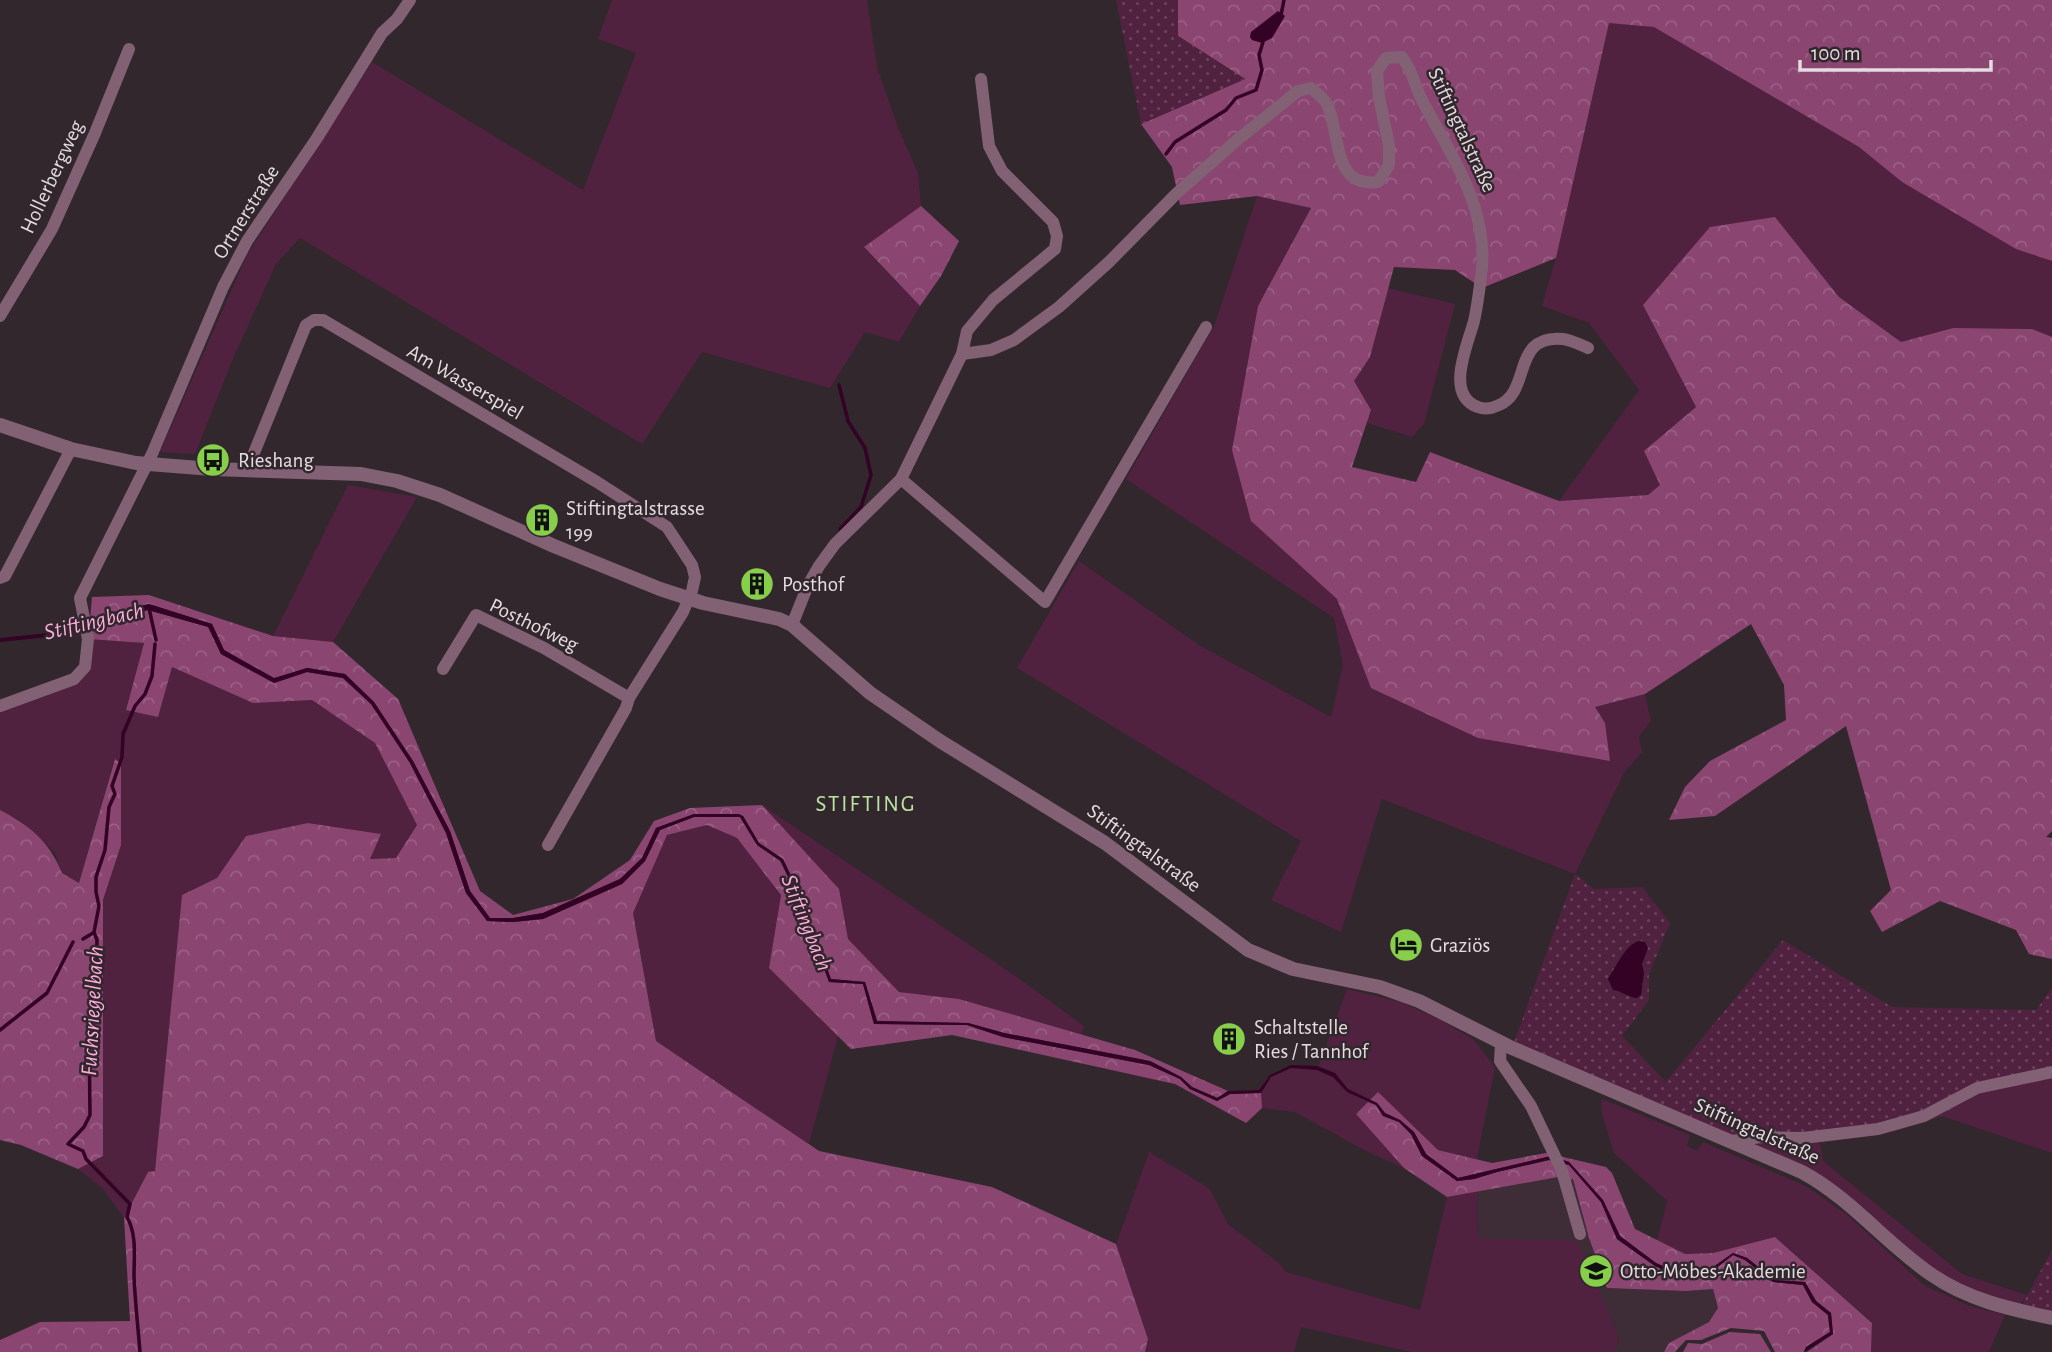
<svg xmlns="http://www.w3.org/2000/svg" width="2052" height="1352" font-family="'Alegreya Sans',sans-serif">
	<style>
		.built { fill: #3e2d37 }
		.green { fill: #512140 }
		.forest { fill: url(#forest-crowns) }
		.garden { fill: url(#garden-dots) }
		.water { fill: #330225 }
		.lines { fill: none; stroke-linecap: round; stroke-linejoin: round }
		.stream { stroke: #330225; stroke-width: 3.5 }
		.minor { stroke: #826174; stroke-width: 12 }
		.tertiary { stroke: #826174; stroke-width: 14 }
		.labels { text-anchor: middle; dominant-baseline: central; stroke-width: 5; stroke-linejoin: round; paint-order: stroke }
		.street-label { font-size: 21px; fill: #e3dce0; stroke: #32272d }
		.poi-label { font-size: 21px; fill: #e3dce0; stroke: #32272d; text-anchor: start }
		.water-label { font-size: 23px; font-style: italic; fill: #feaddd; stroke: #32272d }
		.neighbourhood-label { font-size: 23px; letter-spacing: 2px; fill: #bae39f; stroke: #32272d }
	</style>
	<defs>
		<pattern id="forest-crowns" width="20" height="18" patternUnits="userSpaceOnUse" patternTransform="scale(1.75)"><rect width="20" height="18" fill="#8a4571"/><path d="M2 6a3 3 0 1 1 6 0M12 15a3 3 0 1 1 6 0" fill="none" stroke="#9a5f85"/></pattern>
		<pattern id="garden-dots" width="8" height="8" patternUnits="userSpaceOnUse" patternTransform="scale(1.75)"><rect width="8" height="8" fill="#512140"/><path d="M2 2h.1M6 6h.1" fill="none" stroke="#6a415b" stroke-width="1.8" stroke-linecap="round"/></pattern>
	</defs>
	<rect width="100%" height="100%" fill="#32272d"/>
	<polygon class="built" points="1558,1177 1561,1183 1573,1178 1589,1238 1607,1288 1686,1291 1713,1289 1718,1308 1709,1322 1669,1343 1664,1352 1614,1352 1619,1339 1610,1317 1478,1240 1477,1191"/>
	<g class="green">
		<polygon points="612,0 869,0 867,1 877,67 897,125 918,173 921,206 864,248 920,306 899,342 865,332 830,388 702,352 642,444 300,238 276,264 232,361 195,454 160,452 247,255 372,62 583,190 636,53 598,39"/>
		<polygon points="1609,23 1654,26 1859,147 1902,182 2016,248 2052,261 2052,337 2032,329 1953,328 1901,342 1839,297 1775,217 1643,305 1696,407 1645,451 1660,485 1648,495 1559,501 1639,390 1589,323 1542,306 1556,258"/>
		<polygon points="1257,196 1311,208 1258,306 1251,521 1337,599 1371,687 1595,707 1645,694 1651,721 1639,736 1642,752 1624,773 1575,874 1382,799 1341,932 1271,900 1301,841 1017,668 1079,561 1199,645 1331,717 1343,665 1334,618 1126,479 1215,324"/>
		<polygon points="1388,288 1455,304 1424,424 1412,437 1367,423 1371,410 1354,381 1370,357"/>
		<polygon points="348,485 417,497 333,642 273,636"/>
		<polygon points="88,639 144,643 126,709 172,667 253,703 312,700 375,743 417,825 396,858 369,859 381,834 308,823 246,836 217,878 182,895 155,1171 148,1172 124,1218 103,1189 78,1169 103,1156 103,900 121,845 114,760 79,883 62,873 55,853 21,821 0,810 0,706 74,679"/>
		<polygon points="762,805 1017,977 1084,1026 1081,1035 959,999 899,992 848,939 838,889"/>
		<polygon points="707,825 737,838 781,895 769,968 838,1036 809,1144 656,1041 633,913 667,835"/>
		<path d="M1347 989 1401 1002 1440 1020 1473 1039 1495 1067 1477 1159 1438 1150 1411 1124 1356 1113 1404 1168 1366 1151 1295 1112 1262 1108C1261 1104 1259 1096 1260 1091 1267 1066 1299 1067 1318 1068Z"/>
		<polygon points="2052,1069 2052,1153 1942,1116 1983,1083"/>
		<polygon points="1602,1099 1690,1135 1687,1146 1697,1151 1703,1142 1806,1186 1846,1214 1924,1285 1967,1305 2005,1315 1989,1352 1871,1352 1872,1322 1775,1237 1713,1253 1685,1254 1657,1241 1667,1201 1614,1153 1601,1111"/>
		<polygon points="1818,1132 1823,1161 1962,1274 2027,1295 2016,1310 1967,1295 1857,1210 1736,1136"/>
		<polygon points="1149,1152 1209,1188 1228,1224 1280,1264 1286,1272 1420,1310 1447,1197 1477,1191 1478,1239 1574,1240 1585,1255 1619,1339 1614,1352 1411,1352 1301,1327 1294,1352 1145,1352 1148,1339 1116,1245"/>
	</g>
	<g class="forest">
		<polygon points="1178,0 2052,0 2052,261 2016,249 1902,182 1859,147 1654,27 1609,23 1556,258 1482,288 1455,270 1394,267 1370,357 1354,381 1371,410 1352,467 1416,482 1430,452 1559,501 1648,495 1660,485 1644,451 1696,407 1643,305 1710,227 1775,217 1839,297 1901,342 1953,328 2032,329 2052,337 2052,831 2046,837 2052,838 2052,959 2029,954 2016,930 1940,901 1882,932 1870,911 1891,890 1846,726 1715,816 1669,820 1685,787 1710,761 1786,720 1784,685 1751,624 1645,694 1595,707 1605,723 1610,761 1478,738 1371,688 1337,599 1251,521 1232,450 1258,306 1311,208 1257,196 1180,205 1172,167 1141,124 1245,79 1178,36"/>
		<polygon points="921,206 959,241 941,276 920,306 864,247"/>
		<polygon points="149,595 273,636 333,642 398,699 480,891 513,915 573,899 630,860 654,821 690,808 762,805 839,889 848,939 899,992 959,999 1135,1050 1228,1091 1218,1098 1192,1087 1181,1077 1150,1061 1004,1033 968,1023 877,1021 865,982 831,979 816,939 802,917 792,878 783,859 759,843 743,816 694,814 656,828 642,858 620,879 543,913 513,918 490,918 470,891 450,831 413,761 374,702 345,674 307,668 275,679 224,650 212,624 149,604 90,620 92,597"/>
		<polygon points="148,610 209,627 221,654 274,683 307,672 343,678 371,704 410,763 446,833 466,893 488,921 513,922 543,919 622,884 645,861 660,830 694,817 740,817 757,845 780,861 789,879 799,918 814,941 829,982 863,984 874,1024 967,1025 1003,1037 1149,1065 1180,1079 1190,1089 1217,1101 1230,1094 1261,1093 1262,1108 1246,1123 1175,1084 952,1035 851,1049 769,968 781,895 737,838 707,825 667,835 633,913 656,1041 819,1151 992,1187 1116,1244 1148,1339 1145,1352 0,1352 0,1340 40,1322 130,1321 124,1218 148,1172 155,1171 182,895 217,878 246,836 308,823 381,834 370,859 396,858 417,825 375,743 312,700 253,703 172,667 158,717 126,710 144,643 88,639 90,624"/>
		<path d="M115 759 121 763V845L103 900V1156L78 1169 21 1145 0 1140V810C29 825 50 842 62 873L79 883Z"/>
		<polygon points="1378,1092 1438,1150 1492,1163 1546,1153 1606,1167 1612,1173 1635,1229 1685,1254 1713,1253 1775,1237 1872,1323 1871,1352 1807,1352 1833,1334 1831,1313 1816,1301 1805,1282 1775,1280 1747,1258 1733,1253 1709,1270 1676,1272 1656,1263 1620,1236 1603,1200 1569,1162 1551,1156 1458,1178 1426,1154 1414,1132 1400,1120 1385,1113 1377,1103 1370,1100"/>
		<polygon points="1368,1102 1376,1105 1383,1116 1399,1122 1411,1134 1422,1156 1457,1181 1474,1179 1497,1172 1549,1160 1569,1165 1601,1202 1617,1239 1655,1266 1676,1276 1709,1273 1733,1255 1745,1260 1773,1282 1803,1285 1812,1302 1828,1315 1830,1332 1806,1347 1804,1352 1775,1352 1764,1331 1731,1328 1701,1340 1686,1340 1675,1352 1664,1352 1669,1343 1709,1322 1718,1308 1713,1289 1686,1291 1607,1288 1589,1238 1573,1179 1561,1183 1558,1177 1447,1197 1404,1168 1356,1114"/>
		<polygon points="1730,1332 1760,1334 1771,1352 1683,1352 1688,1343 1702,1344"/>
	</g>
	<g class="garden">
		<polygon points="1116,0 1178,0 1178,36 1245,79 1141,124"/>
		<polygon points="1575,874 1594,889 1642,887 1670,923 1649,974 1649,1000 1622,1036 1666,1082 1783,940 1892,1007 2036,1010 2052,988 2052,1069 1983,1083 1942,1116 1892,1132 1821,1143 1817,1132 1732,1141 1512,1048"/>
		<polygon points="2052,1250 2052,1316 2016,1310 2023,1303"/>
	</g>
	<g class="water">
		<polygon points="1278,11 1285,16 1272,38 1262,43 1252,40 1250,37 1251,32"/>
		<polygon points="149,604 212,624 224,650 274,678 307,668 345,674 374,702 413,761 450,831 470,891 490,918 513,918 543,913 620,879 642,858 656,828 694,814 739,814 743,816 759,843 783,859 792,878 802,917 816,939 831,979 865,982 877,1021 968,1023 1004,1033 1150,1061 1181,1077 1192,1087 1217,1098 1228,1091 1259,1090 1270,1075 1291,1065 1317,1066 1335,1073 1348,1089 1377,1103 1385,1113 1400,1120 1414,1132 1426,1154 1458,1178 1551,1156 1569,1162 1603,1200 1620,1236 1656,1263 1676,1272 1709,1270 1733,1253 1747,1258 1775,1280 1805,1282 1816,1301 1831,1313 1833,1334 1804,1352 1806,1347 1830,1332 1828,1315 1812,1302 1803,1285 1773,1282 1745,1260 1733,1255 1710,1273 1676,1276 1655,1266 1617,1239 1601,1202 1569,1165 1549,1160 1497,1172 1474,1179 1457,1181 1422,1156 1411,1134 1399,1122 1383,1116 1376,1105 1347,1092 1333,1077 1317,1070 1291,1068 1271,1077 1261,1093 1230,1094 1217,1101 1190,1089 1180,1079 1149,1065 1003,1037 967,1025 874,1024 863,984 829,982 814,941 799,918 789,879 781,861 757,845 740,817 694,817 660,830 645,861 622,884 543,919 513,922 487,921 466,893 446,833 410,763 371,704 343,678 307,672 274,683 221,654 208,627 148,610 102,620 67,635 0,642 0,638 68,631 100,615"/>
		<path d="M1640 941 1645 942 1648 948 1642 964 1644 973 1641 995 1637 998C1627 997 1622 991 1613 990L1608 979C1616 967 1626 943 1640 941Z"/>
	</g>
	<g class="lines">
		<g class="stream">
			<polyline points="1281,15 1284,0"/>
			<polyline points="1166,154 1175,142 1226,110 1236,98 1256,90 1262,70 1259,55 1263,42"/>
			<polyline points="839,385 848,421 865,448 871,475 861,507 840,529"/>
			<polyline points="149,608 156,640"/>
			<polyline points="83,939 93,933"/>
			<polyline points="0,1030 47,993 73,942"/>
			<path d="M140 1352C138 1327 135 1301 134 1276 134 1256 137 1235 127 1217L130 1204 86 1159 83 1151 68 1144 84 1127 90 1115 89 1031 96 988 97 940 94 932 99 906 96 892V877L105 850 109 807 115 794 112 786 122 757 123 734 135 706 145 694 152 676 155 644"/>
		</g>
		<g class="minor">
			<polyline points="0,316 52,229 95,133 129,49"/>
			<path d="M962 354 991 350 1014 340 1059 307 1109 262 1177 193 1236 141 1298 91 1311 88C1316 93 1324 98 1327 104 1341 133 1331 188 1378 182L1389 165V145L1379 97 1377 71 1386 58 1402 57C1414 73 1413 83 1422 100 1450 154 1487 204 1482 268 1480 285 1478 303 1474 321 1468 344 1444 395 1478 407 1485 410 1493 408 1499 405 1532 391 1511 334 1563 339 1571 340 1581 345 1588 348"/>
			<polyline points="247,470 306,325 314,320 323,320 597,482 667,527 692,565 695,577 692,591 683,612 629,698 626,708 548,845"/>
			<polyline points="901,479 1045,602 1206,327"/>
			<polyline points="0,578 5,576 71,449"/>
			<polyline points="792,625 808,585 819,566 835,544 901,479 962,354 967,331 993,300 1055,249 1057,236 1053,222 1002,171 989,146 981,79"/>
			<polyline points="443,669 476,615 544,648 629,698"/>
			<polyline points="0,706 74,679 85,667 88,639 80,598 152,454 223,287 247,241 317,138 382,33 397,19 410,0"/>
			<polyline points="1501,1043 1500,1061 1531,1106 1562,1171 1580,1234"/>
			<polyline points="1732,1141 1761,1137 1803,1138 1878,1129 1924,1116 1977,1088 2052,1072"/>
		</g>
		<path class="tertiary" d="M0 425 71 449 136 463 212 469 361 474 397 481 440 495 554 546 660 589 703 603 779 619 792 625 870 693 940 741 1105 843 1248 950 1293 969 1380 987 1419 1001 1512 1048 1802 1172C1852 1199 1886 1244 1932 1275 1968 1300 2010 1309 2052 1318"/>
	</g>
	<defs>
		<g id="bus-disc" transform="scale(1.75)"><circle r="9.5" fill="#87cf4b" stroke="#32272d"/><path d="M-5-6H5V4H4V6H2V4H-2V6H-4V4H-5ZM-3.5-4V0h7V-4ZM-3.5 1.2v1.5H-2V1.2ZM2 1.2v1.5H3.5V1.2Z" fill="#111"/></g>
		<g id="building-disc" transform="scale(1.75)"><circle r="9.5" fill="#87cf4b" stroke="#32272d"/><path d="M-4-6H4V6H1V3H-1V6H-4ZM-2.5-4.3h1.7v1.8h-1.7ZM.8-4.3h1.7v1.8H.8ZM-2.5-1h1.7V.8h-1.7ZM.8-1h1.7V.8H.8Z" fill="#111"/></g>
		<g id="hotel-disc" transform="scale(1.75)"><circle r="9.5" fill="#87cf4b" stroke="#32272d"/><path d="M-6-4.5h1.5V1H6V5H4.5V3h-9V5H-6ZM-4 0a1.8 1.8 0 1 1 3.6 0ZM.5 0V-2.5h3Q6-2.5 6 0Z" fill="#111"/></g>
		<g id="university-disc" transform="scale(1.75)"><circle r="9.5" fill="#87cf4b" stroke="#32272d"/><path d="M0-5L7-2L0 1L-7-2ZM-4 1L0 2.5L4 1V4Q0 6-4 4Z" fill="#111"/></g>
	</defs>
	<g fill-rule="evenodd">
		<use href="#bus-disc" x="213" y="460"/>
		<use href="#building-disc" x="542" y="520"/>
		<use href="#building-disc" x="757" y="584"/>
		<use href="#hotel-disc" x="1406" y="945"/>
		<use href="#building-disc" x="1229" y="1039"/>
		<use href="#university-disc" x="1596" y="1271"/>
	</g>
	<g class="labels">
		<g class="street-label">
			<text transform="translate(1462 130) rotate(65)">Stiftingtalstraße</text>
			<text transform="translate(52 177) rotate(-65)">Hollerbergweg</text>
			<text transform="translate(246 212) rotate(-58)">Ortnerstraße</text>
			<text transform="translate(465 382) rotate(30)">Am Wasserspiel</text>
			<text transform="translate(534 625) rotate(26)">Posthofweg</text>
			<text transform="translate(1144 848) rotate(36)">Stiftingtalstraße</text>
			<text transform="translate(1757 1131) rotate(24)">Stiftingtalstraße</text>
		</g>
		<g class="poi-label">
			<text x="238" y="460">Rieshang</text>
			<text x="566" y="508">Stiftingtalstrasse<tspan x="566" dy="24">199</tspan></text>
			<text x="782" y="584">Posthof</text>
			<text x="1430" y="945">Graziös</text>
			<text x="1254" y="1027">Schaltstelle<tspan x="1254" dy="24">Ries / Tannhof</tspan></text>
			<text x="1620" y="1271">Otto-Möbes-Akademie</text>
		</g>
		<g class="water-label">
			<text transform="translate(94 622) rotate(-13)">Stiftingbach</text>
			<text transform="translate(806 923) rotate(68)">Stiftingbach</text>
			<text transform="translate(93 1011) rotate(-87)">Fuchsriegelbach</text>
		</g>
		<g class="neighbourhood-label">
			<text x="866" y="804">STIFTING</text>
		</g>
	</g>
	<path d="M1800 60v10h191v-10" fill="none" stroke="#e3dce0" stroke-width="3.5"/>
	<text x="1811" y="60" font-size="21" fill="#e3dce0" stroke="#32272d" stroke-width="5" paint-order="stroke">100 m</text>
</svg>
